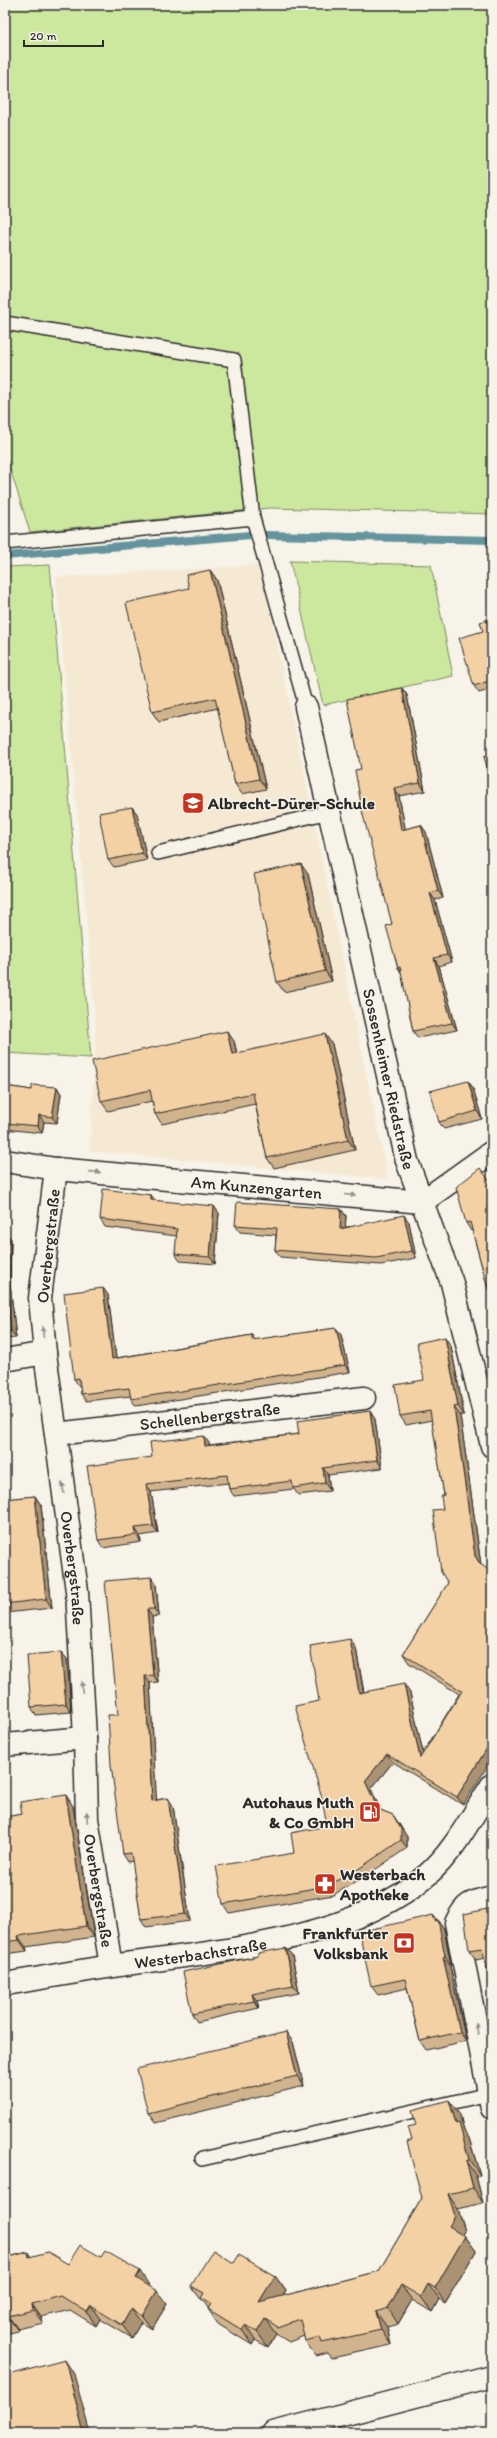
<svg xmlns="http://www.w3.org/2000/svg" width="497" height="2438" font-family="Itim,sans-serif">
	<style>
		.built { fill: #f6e9d4 }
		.green { fill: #cce79e; stroke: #7c8964 }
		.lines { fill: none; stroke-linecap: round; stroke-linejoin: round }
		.stream { stroke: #65949e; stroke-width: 8 }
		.lane-casing { stroke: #2b2b2b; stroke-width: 16 }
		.street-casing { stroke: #2b2b2b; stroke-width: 25 }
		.secondary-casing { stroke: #2b2b2b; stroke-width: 25 }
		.lane { stroke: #f7f3e8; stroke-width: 13 }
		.street { stroke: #f7f3e8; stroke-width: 22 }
		.secondary { stroke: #f7f3e8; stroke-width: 22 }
		.wall { fill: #d1b48d; stroke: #2b2b2b }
		.shaded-wall { fill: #aa9273; stroke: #2b2b2b }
		.building { fill: #f3d1a4; stroke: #2b2b2b }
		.oneway { fill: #918f8a }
		.labels { text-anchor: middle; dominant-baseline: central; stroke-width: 3; stroke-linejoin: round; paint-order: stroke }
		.poi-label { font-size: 17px; font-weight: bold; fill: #2b2b2b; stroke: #f7f3e8; text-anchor: start }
		.street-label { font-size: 17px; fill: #2b2b2b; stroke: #f7f3e8 }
	</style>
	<rect width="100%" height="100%" fill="#f7f3e8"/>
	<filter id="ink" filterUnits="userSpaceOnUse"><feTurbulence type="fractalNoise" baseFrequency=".025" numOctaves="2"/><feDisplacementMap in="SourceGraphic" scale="8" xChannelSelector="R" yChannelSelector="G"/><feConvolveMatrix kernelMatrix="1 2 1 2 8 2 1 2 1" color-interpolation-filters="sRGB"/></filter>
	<g filter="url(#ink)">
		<polygon class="built" points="261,565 388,1179 90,1151 96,1028 56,577"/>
		<g class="green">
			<polygon points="5,5 492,5 492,514 270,508 30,532 5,453"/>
			<polygon points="290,561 431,565 453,676 323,705"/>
			<polygon points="50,565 91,1058 5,1053 5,567"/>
		</g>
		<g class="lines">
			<g class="stream">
				<polyline points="266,535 492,540"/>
				<polyline points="5,556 250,535"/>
			</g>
			<g class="lane-casing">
				<g id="lane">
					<polyline points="5,323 234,360 253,518 306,707"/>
					<polyline points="5,543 253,518"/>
					<polyline points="158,853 329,812"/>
					<polyline points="202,2159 489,2094"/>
				</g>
			</g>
			<g class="street-casing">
				<g id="street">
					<path id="s1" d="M306 707 407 1161 452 1283 492 1446"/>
					<path id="s2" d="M5 1161 56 1169 422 1202 492 1152"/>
					<path id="s3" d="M56 1169 40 1298 45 1353 77 1591 85 1738 87 1819 111 1966"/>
					<polyline points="5,1360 45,1353"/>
					<path id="s4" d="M56 1434 364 1398"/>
					<polyline points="5,1745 85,1738"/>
					<path d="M492 1897C471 1902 465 1903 456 1923L492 2108"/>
					<polyline points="273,2433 492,2376"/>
				</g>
			</g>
			<g class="secondary-casing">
				<g id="secondary">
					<path id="s5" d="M5 1984C48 1977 90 1969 133 1963 227 1950 354 1939 427 1875 455 1851 472 1815 492 1785"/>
				</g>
			</g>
			<use href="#lane" class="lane"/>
			<use href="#street" class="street"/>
			<use href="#secondary" class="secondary"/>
		</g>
		<g class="wall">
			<polygon points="210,570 217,580 266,789 242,794 235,784 218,708 159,722 152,712 189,588"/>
			<polygon points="492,619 492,689 479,693 474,686 483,631"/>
			<polygon points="402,688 407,695 425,791 399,796 405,829 421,825 426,832 443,898 435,900 452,962 439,966 457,1030 418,1038 413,1031 402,974 398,968 392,924 361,769"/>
			<polygon points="132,807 137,814 147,860 114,867 108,860"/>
			<polygon points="308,874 332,981 284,992 277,982"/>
			<polygon points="234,1041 237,1053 332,1044 355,1150 274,1168 267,1158 255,1104 162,1124 155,1114 152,1101 108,1111 101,1101"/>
			<polygon points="468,1081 473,1088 482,1119 444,1129 439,1122"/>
			<polygon points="5,1086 32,1090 57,1087 61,1094 57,1123 44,1122 42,1133 5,1129"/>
			<polygon points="492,1184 492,1295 488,1289 472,1230 471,1231 466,1223"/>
			<polygon points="156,1201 219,1213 215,1264 180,1261 175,1254 177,1236 105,1227 100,1219"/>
			<polygon points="341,1209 346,1216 345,1227 409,1222 416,1258 381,1265 280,1257 275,1250 276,1235 240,1232 235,1225"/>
			<polygon points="5,1233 11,1239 10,1283 16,1338 5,1339"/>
			<polygon points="103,1288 108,1295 116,1358 252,1335 255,1340 336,1328 341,1335 350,1372 136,1406 131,1399 131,1396 86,1401 81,1394 80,1386 79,1386 74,1379"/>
			<polygon points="451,1346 464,1415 460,1415 481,1565 463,1805 393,1762 371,1789 380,1810 393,1815 399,1824 407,1837 407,1848 366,1876 333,1895 229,1913 223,1904 294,1853 327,1826 319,1701 356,1648 364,1692 410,1693 423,1753 459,1694 409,1663 403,1654 448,1583 443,1509 444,1495 432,1420 406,1425 400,1416 424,1380"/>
			<polygon points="375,1419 382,1468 328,1475 330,1491 298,1495 294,1489 234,1496 229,1489 228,1483 151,1492 158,1533 140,1536 141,1542 103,1548 98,1540 152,1457 209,1443 209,1445 299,1434"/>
			<polygon points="35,1496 41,1505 52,1608 5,1613 5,1499"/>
			<polygon points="151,1577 156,1584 159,1616 152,1617 158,1682 150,1683 156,1800 168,1798 173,1806 190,1921 146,1927 141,1919 133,1861 128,1862 123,1854 118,1715"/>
			<polygon points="61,1652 67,1659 71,1712 36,1715 31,1707"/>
			<polygon points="73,1806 94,1937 26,1947 27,1951 5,1954 5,1817"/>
			<polygon points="492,1908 485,1958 476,1960 469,1950"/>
			<polygon points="437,1920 438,1920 444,1929 451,1965 450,1966 466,2041 426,2050 420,2041 407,1988 378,1995 371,1986"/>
			<polygon points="292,1955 299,1993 257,2001 259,2008 197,2022 192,2014"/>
			<polygon points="293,2042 304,2086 155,2123 148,2113"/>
			<polygon points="460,2115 464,2131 469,2138 480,2175 476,2176 483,2203 458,2209 465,2231 463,2234 465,2236 476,2251 445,2303 439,2299 432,2312 412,2300 398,2324 387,2327 391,2345 332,2358 328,2353 316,2356 305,2341 304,2336 289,2342 276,2334 268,2347 255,2340 252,2345 218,2324 208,2309 208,2308 204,2302 202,2301 191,2286 234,2263 275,2276 286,2291 283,2296 379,2271 422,2198 412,2140"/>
			<polygon points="28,2252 31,2257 68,2264 101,2257 149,2285 149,2286 167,2304 152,2329 141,2322 132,2338 100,2319 96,2326 70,2310 41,2317 43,2323 18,2329 18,2331 5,2334 5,2258"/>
		</g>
		<g class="shaded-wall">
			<polygon points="210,570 217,580 266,789 259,779"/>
			<polygon points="402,688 407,695 425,791 420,783"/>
			<polygon points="394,788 399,796 407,837 401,830"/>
			<polygon points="132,807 137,814 147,860 142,853"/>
			<polygon points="421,825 426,832 443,898 438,891"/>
			<polygon points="301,864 308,874 332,981 325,971"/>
			<polygon points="430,893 435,900 452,962 447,955"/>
			<polygon points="434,958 439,966 457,1030 452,1023"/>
			<polygon points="227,1031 234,1041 239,1064 232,1054"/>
			<polygon points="325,1034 332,1044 355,1150 348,1140"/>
			<polygon points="468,1081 473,1088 482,1119 477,1111"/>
			<polygon points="57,1087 61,1094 57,1123 52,1117"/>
			<polygon points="39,1115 44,1122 42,1133 38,1126"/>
			<polygon points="151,1195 156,1202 151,1200"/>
			<polygon points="487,1205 492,1213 492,1225"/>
			<polygon points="214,1206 219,1213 215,1264 210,1257"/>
			<polygon points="341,1209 346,1216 345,1235 340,1229"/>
			<polygon points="404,1215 409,1222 416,1258 412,1251"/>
			<polygon points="6,1233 11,1239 10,1283 16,1338 11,1331 5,1277"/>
			<polygon points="103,1288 108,1295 117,1366 112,1359"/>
			<polygon points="336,1328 341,1335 350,1372 345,1365"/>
			<polygon points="445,1337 451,1346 464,1415 458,1406"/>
			<polygon points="454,1407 460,1415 481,1565 486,1573 475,1556"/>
			<polygon points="370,1411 375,1419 382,1468 377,1460"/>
			<polygon points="204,1436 209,1443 210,1453 205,1446"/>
			<polygon points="323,1468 328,1475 330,1491 325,1483"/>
			<polygon points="146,1484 151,1492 158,1533 153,1526"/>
			<polygon points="35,1496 41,1505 52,1608 46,1599"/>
			<polygon points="135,1528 140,1536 141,1542 136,1535"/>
			<polygon points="151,1577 156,1584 159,1616 154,1609"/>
			<polygon points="147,1609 152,1617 158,1682 153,1675"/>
			<polygon points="350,1639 356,1648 365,1702 359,1693"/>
			<polygon points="61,1652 67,1659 71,1712 66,1704"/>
			<polygon points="145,1676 150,1683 157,1808 152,1801"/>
			<polygon points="404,1684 410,1693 426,1767 420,1758"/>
			<polygon points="492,1740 492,1759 463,1805 457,1797"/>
			<polygon points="387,1754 393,1762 371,1789 384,1817 378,1809 365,1781"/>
			<polygon points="66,1795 73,1806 94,1937 86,1926"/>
			<polygon points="168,1798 173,1806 190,1921 185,1914"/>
			<polygon points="393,1815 399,1824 407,1837 407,1848 401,1840"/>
			<polygon points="433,1915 439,1922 438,1920 444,1929 451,1965 445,1956"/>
			<polygon points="18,1936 26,1947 27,1951 19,1940"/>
			<polygon points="286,1948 292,1955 299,1993 293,1986"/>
			<polygon points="443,1957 450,1966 466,2041 460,2032"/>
			<polygon points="252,1994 257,2001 259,2008 254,2001"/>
			<polygon points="286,2032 293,2042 304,2086 297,2076"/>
			<polygon points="449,2100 460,2115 464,2131 469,2138 480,2175 469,2160 456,2124"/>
			<polygon points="466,2161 476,2176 483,2203 473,2188"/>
			<polygon points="448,2194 458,2209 465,2231 459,2241 449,2226"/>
			<polygon points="465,2236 476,2251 445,2303 435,2288"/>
			<polygon points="140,2271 149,2285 145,2292 136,2278"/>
			<polygon points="275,2276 286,2291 270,2317 259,2302"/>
			<polygon points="428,2284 439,2299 432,2312 421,2297"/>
			<polygon points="401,2285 412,2300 398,2324 388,2308"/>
			<polygon points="157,2291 167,2304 152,2329 142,2316"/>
			<polygon points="32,2304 41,2317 43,2323 33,2310"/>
			<polygon points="91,2306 100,2319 96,2326 87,2312"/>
			<polygon points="131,2309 141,2322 132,2338 122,2325"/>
			<polygon points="376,2312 387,2327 391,2345 381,2330"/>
			<polygon points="8,2316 18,2329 18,2331 9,2318"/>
			<polygon points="265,2319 276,2334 268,2347 257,2332"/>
			<polygon points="245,2325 255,2340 252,2345 242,2330"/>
			<polygon points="65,2360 74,2374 90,2433 84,2433"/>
		</g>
		<g class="building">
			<polygon points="210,570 259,779 235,784 215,698 152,712 126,603 189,588 186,575"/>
			<polygon points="492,619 492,680 474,686 459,638 483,631 480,622"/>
			<polygon points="402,688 420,783 394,788 401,830 421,825 438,891 430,893 447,955 434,958 452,1023 413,1031 400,967 398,968 386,926 392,924 363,815 355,770 361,769 347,699"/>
			<polygon points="492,754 492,783 484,757"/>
			<polygon points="132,807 142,853 108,860 99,813"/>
			<polygon points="301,864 325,971 277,982 254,874"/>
			<polygon points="227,1031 232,1054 325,1034 348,1140 267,1158 253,1093 155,1114 150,1090 101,1101 92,1061"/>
			<polygon points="468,1081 477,1111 439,1122 430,1091"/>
			<polygon points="32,1085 57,1087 52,1117 39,1115 38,1126 5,1123 5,1086 32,1090"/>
			<polygon points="480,1168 492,1184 492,1201 487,1205 492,1225 492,1292 491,1288 488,1289 470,1222 466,1223 456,1187"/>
			<polygon points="103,1189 151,1195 151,1200 214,1206 210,1257 175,1254 177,1229 100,1219"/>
			<polygon points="237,1202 341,1209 340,1229 404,1215 412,1251 376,1258 275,1250 277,1228 235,1225"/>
			<polygon points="5,1233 6,1233 5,1277 11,1331 5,1332"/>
			<polygon points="103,1288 112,1359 252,1335 252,1340 336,1328 345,1365 131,1399 129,1388 81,1394 79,1378 74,1379 64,1293"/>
			<polygon points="445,1337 458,1406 454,1407 475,1556 480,1564 492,1572 492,1740 457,1797 387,1754 365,1781 378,1809 393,1815 401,1829 401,1840 360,1868 327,1886 223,1904 216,1866 294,1853 291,1833 327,1826 321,1794 295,1706 319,1701 310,1646 350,1639 359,1693 404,1684 420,1758 462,1691 403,1654 448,1583 441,1572 433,1510 443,1509 441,1496 444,1495 430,1411 400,1416 395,1385 424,1380 417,1343"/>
			<polygon points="370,1411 377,1460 323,1468 325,1483 293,1488 292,1481 229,1489 227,1475 146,1484 153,1526 135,1528 136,1535 98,1540 87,1466 152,1457 150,1442 204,1436 205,1446 299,1434 297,1421"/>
			<polygon points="35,1496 46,1599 5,1604 5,1499"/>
			<polygon points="151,1577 154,1609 147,1609 153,1675 145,1676 152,1801 168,1798 185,1914 141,1919 131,1853 123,1854 111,1765 108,1715 118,1715 105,1581"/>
			<polygon points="61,1652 66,1704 31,1707 27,1655"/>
			<polygon points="66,1795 86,1926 18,1936 19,1940 5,1942 5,1817 22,1814 20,1802"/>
			<polygon points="492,1908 492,1988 482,1948 469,1950 464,1914"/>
			<polygon points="433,1915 435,1921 438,1920 445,1956 443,1957 460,2032 420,2041 405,1979 371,1986 359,1932"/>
			<polygon points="286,1948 293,1986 252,1994 254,2001 192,2014 183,1972 258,1956 258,1953"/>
			<polygon points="286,2032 297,2076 148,2113 137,2069"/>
			<polygon points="449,2100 456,2124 459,2123 469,2160 466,2161 473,2188 448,2194 455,2216 449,2226 465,2236 435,2288 428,2284 421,2297 401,2285 388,2308 376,2312 381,2330 322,2343 320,2337 305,2341 300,2319 278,2327 265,2319 257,2332 245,2325 242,2330 208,2309 211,2304 201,2298 204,2293 191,2286 213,2250 234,2263 239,2255 275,2276 259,2302 379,2271 422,2198 407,2142 412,2140 408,2127 416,2125 412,2110"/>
			<polygon points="80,2245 101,2257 105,2251 140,2271 136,2278 157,2291 142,2316 131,2309 122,2325 91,2306 87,2312 61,2296 32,2304 33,2310 8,2316 9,2318 5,2319 5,2258 28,2252 29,2257 48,2252 68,2264"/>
			<polygon points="65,2360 84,2433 5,2433 5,2376"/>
		</g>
		<defs><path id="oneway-solid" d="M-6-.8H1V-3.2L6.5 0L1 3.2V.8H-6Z"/></defs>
		<g class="oneway">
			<use href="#oneway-solid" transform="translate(95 1172) rotate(4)"/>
			<use href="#oneway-solid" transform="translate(350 1195) rotate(5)"/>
			<use href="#oneway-solid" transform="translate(43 1332) rotate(-94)"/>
			<use href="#oneway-solid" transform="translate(63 1488) rotate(-98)"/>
			<use href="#oneway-solid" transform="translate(82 1687) rotate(-93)"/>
			<use href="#oneway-solid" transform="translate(87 1817) rotate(-94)"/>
			<use href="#oneway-solid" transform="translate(477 2029) rotate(-101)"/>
		</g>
	</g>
	<defs>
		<g id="school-square" transform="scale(1.15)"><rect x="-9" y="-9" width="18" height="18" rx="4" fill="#c8321e" stroke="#f7f3e8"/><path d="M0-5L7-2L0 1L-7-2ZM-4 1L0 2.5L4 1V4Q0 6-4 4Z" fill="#fff"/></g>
		<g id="fuel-square" transform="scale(1.15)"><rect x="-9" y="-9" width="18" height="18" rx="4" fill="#c8321e" stroke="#f7f3e8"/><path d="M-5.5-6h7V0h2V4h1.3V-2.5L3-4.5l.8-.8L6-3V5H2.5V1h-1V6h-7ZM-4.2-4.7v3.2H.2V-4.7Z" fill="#fff"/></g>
		<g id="pharmacy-square" transform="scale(1.15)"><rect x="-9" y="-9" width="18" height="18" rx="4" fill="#c8321e" stroke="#f7f3e8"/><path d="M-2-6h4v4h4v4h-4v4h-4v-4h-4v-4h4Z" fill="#fff"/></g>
		<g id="bank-square" transform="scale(1.15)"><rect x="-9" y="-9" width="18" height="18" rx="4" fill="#c8321e" stroke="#f7f3e8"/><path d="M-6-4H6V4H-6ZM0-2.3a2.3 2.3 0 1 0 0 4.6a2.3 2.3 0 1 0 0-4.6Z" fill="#fff"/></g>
	</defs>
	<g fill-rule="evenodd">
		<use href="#school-square" x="193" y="803"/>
		<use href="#fuel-square" x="370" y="1812"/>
		<use href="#pharmacy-square" x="325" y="1884"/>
		<use href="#bank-square" x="404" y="1943"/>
	</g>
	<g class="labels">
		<g class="poi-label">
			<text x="208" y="803">Albrecht-Dürer-Schule</text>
			<text x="354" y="1802" text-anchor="end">Autohaus Muth<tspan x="354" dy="20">&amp; Co GmbH</tspan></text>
			<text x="340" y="1874">Westerbach<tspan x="340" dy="20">Apotheke</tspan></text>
			<text x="388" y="1933" text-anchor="end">Frankfurter<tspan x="388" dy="20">Volksbank</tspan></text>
		</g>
		<g class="street-label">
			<text stroke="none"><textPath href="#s1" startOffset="381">Sossenheimer Riedstraße</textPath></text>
			<text stroke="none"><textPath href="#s2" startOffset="253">Am Kunzengarten</textPath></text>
			<text transform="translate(48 1246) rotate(-84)">Overbergstraße</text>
			<text stroke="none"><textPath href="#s4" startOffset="155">Schellenbergstraße</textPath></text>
			<text stroke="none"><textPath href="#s3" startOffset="402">Overbergstraße</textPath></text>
			<text stroke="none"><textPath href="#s3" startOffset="726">Overbergstraße</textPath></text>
			<text stroke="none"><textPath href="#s5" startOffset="198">Westerbachstraße</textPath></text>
		</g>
	</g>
	<rect width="497" height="2438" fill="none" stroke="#f7f3e8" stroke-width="20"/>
	<rect x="10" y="10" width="477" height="2418" fill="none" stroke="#2b2b2b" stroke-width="1.5" filter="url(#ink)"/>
	<path d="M24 40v6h79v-6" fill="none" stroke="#2b2b2b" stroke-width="2"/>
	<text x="30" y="40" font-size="12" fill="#2b2b2b" stroke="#f7f3e8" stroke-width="3" paint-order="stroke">20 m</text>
</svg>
